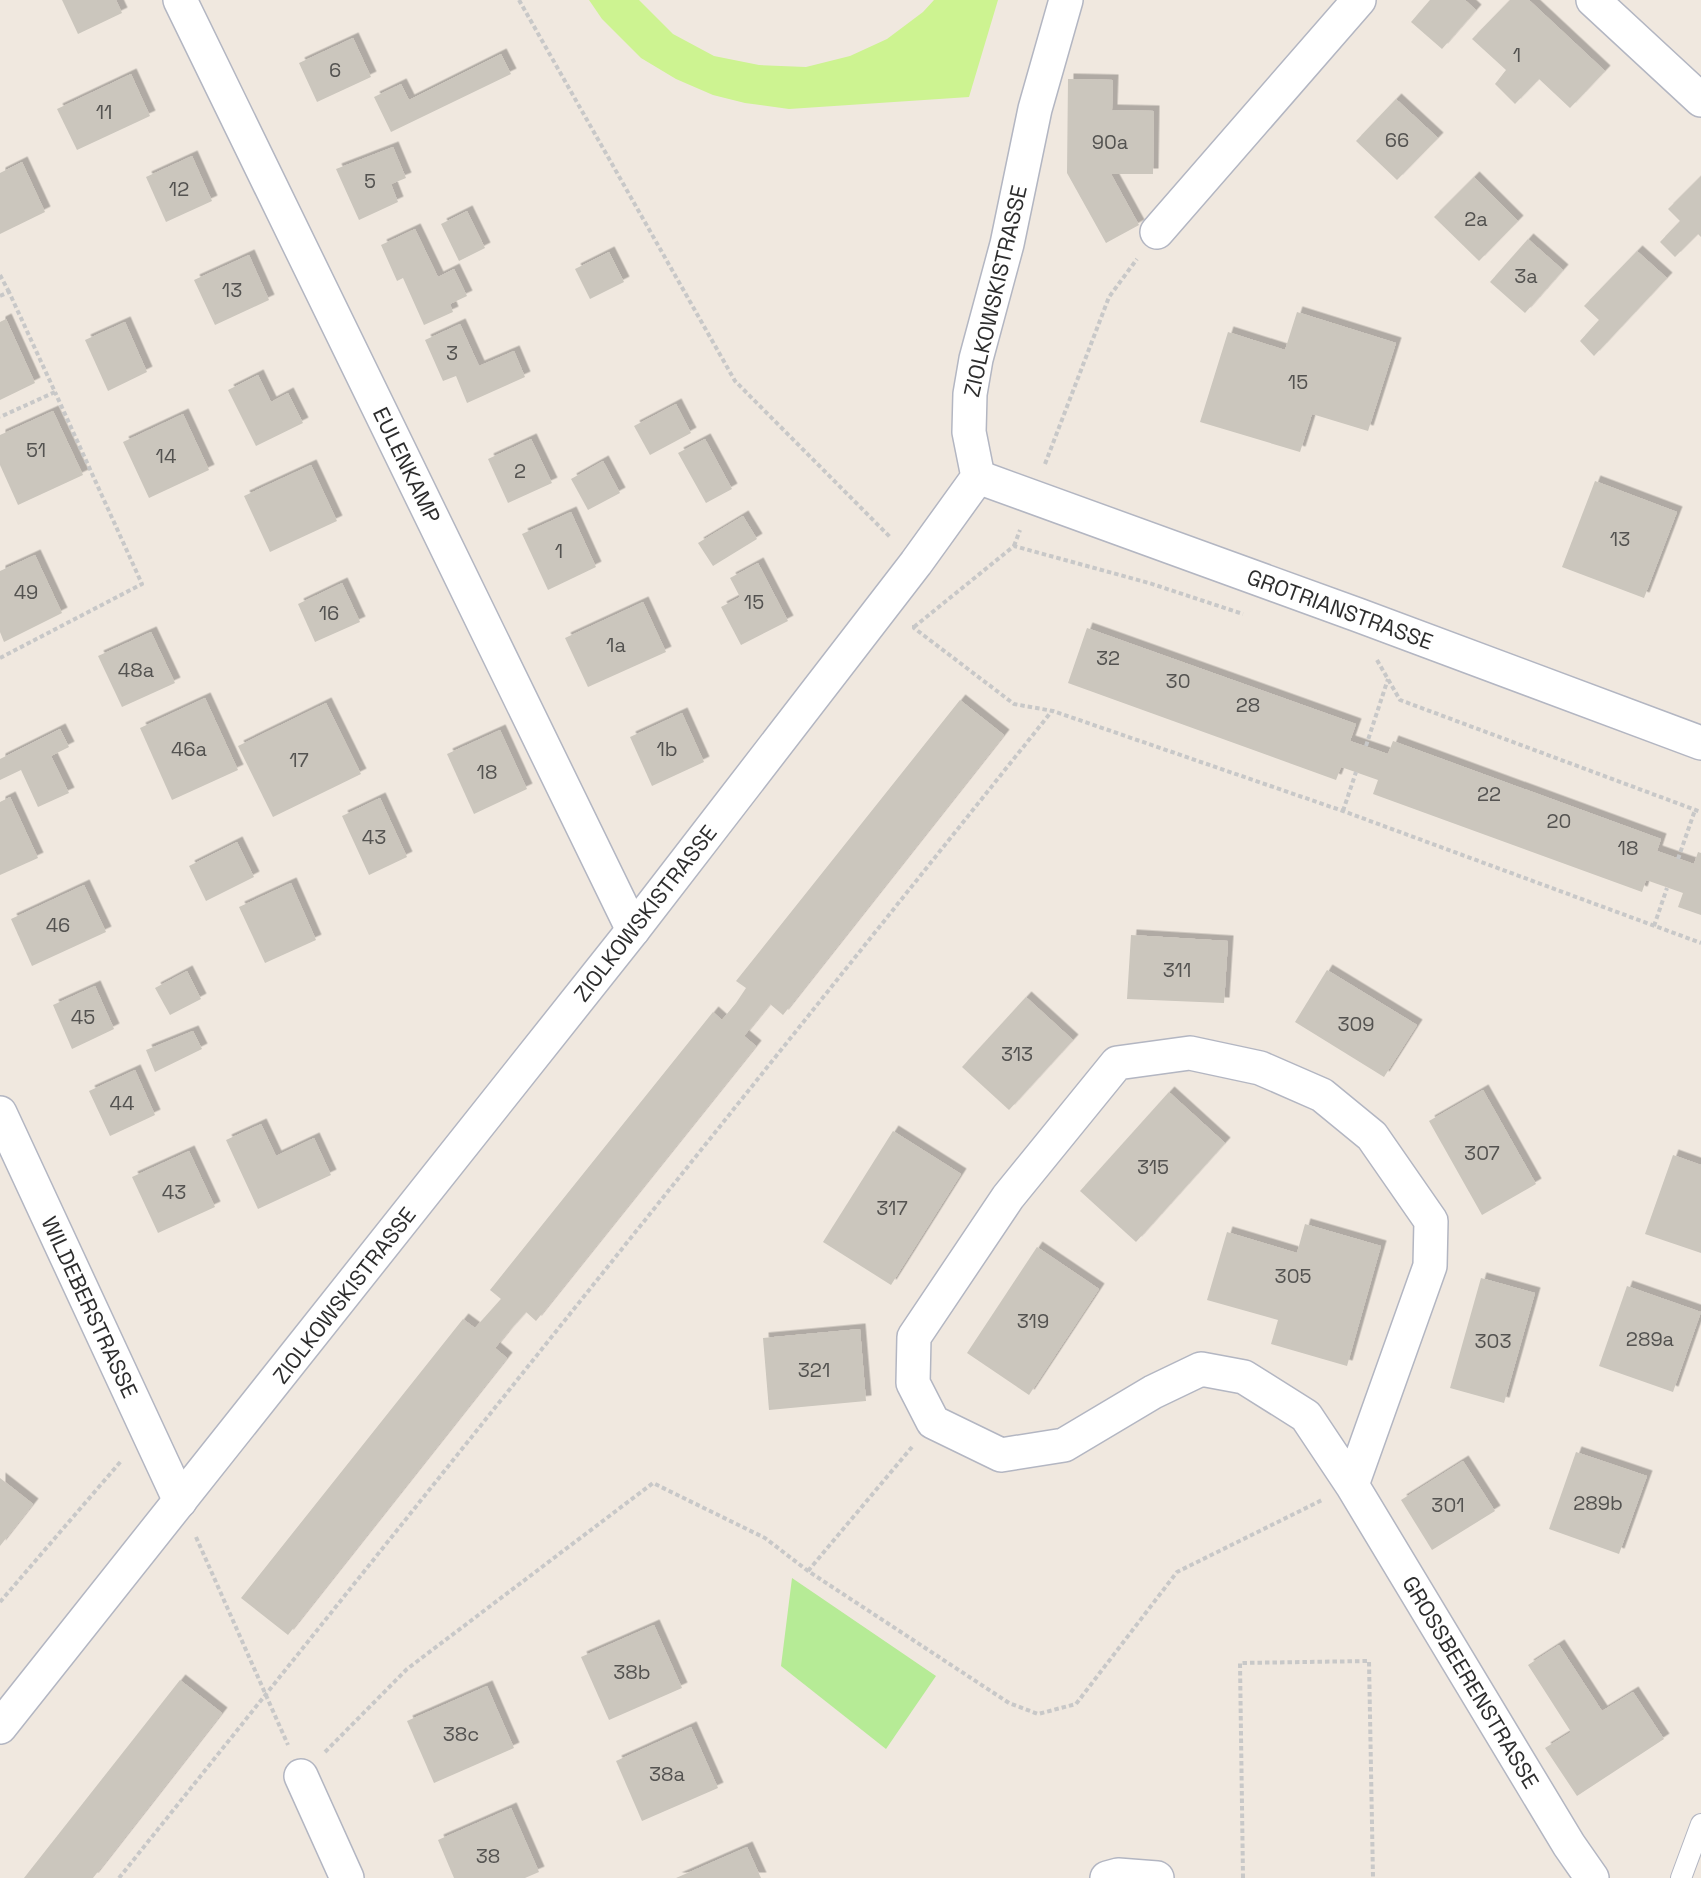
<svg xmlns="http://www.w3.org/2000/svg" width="1701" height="1878" font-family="'Space Grotesk',sans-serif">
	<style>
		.green { fill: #b6eb96 }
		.pitch { fill: #cdf391 }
		.building { fill: #cbc6bd; filter: url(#shadow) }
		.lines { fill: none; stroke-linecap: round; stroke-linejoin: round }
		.service-casing { stroke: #b3b6c2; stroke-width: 22 }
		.minor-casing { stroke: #b3b6c2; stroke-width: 36 }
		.path { stroke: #c8c8c8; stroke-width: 4; stroke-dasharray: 4.5 3; stroke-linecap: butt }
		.service { stroke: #fff; stroke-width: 20 }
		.minor { stroke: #fff; stroke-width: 33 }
		.labels { text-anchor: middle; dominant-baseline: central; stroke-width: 4.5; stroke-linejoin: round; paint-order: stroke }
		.number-label { font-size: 20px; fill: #545351 }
		.street-label { font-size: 22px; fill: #2d2d2d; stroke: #fff }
	</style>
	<defs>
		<filter id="shadow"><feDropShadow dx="5.5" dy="-5.5" stdDeviation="0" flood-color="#0004"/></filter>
	</defs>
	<rect width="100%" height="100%" fill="#f0e8df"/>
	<polygon class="green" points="792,1578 936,1676 886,1749 781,1666"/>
	<polygon class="pitch" points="589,0 639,0 673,34 714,56 759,65 806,67 850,56 887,39 923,12 934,0 998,0 969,97 789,109 745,103 713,95 676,79 641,58 602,19"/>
	<g class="building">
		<polygon points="62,0 116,0 122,13 78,34"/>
		<polygon points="1430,0 1465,0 1476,10 1442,49 1411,22"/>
		<polygon points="1510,0 1529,0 1605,71 1570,108 1539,79 1515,104 1495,84 1506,70 1472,39"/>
		<polygon points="353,38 371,77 317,102 299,63"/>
		<polygon points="501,54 511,74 391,132 374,97 401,84 409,100"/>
		<polygon points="131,74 150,116 77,150 57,109"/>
		<polygon points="1068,79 1113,80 1112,110 1154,111 1153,174 1111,174 1139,225 1106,243 1067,173"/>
		<polygon points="1396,99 1438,138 1397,180 1356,141"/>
		<polygon points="393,147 406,178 391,184 398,202 359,220 336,169"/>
		<polygon points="192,156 212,201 166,222 146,177"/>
		<polygon points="22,162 45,212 0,234 0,173"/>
		<polygon points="1701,176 1701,237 1698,234 1675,257 1660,242 1680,221 1668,209"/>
		<polygon points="1474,177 1518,221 1479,261 1434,217"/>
		<polygon points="467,211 485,248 459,261 441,224"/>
		<polygon points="415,229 438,277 454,269 467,296 450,304 453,312 424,325 403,278 397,281 381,245"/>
		<polygon points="1528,239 1563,270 1525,313 1490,282"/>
		<polygon points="1637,251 1667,278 1594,356 1580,341 1599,320 1584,306"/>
		<polygon points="609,252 624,282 590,299 575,269"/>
		<polygon points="249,255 269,300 215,325 194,280"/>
		<polygon points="1297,312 1396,343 1368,431 1312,414 1300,452 1200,422 1228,332 1285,350"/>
		<polygon points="6,319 35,383 0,400 0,322"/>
		<polygon points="125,322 147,372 108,391 85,340"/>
		<polygon points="460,324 479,366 514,351 525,377 467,403 456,376 443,381 425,340"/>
		<polygon points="258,375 271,402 288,393 303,423 256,446 228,390"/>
		<polygon points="676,404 691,433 650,455 634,426"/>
		<polygon points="53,411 83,475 18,505 0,465 0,435"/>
		<polygon points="183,414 209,470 149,498 123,442"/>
		<polygon points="531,439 552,483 508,503 488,459"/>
		<polygon points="705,439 732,489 706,503 678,453"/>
		<polygon points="603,461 620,493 588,510 571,479"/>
		<polygon points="311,465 337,521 270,552 244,496"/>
		<polygon points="1595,481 1677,512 1644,598 1562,567"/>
		<polygon points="571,512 596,567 548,590 522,534"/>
		<polygon points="743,516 757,539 713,566 698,543"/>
		<polygon points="35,555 62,613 4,642 0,632 0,571"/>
		<polygon points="758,563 788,621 741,645 721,607 740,597 730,578"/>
		<polygon points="342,583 360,622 315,642 298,604"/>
		<polygon points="643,602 666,652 588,687 565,638"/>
		<polygon points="1087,628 1356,724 1350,741 1388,754 1393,741 1661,839 1657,851 1694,864 1698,852 1701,853 1701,915 1678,907 1683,893 1646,880 1642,892 1373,794 1378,780 1341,767 1336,780 1068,683"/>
		<polygon points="151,632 175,683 122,707 98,656"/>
		<polygon points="205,698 238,770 172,800 140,728"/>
		<polygon points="960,700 1004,735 783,1015 770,1004 744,1036 756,1046 536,1321 526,1312 508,1332 495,1348 507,1358 288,1635 241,1598 463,1319 475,1328 501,1299 490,1290 713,1012 722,1020 736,1003 746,988 736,981"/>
		<polygon points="326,703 361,774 273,817 238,746"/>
		<polygon points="682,713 704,762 652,786 630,737"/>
		<polygon points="60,729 69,747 51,756 69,793 38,807 21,770 0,780 0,759"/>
		<polygon points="500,730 527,789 474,814 447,754"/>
		<polygon points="10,797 38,858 0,875 0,802"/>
		<polygon points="380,798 407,857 369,875 342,816"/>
		<polygon points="237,842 254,877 206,901 189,866"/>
		<polygon points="291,883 316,940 265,963 239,907"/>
		<polygon points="84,885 106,932 32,966 11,919"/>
		<polygon points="1131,935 1228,941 1224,1003 1127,999"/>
		<polygon points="1327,970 1417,1025 1384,1077 1295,1022"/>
		<polygon points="187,971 201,999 170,1015 155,988"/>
		<polygon points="95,986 114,1029 72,1049 53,1005"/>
		<polygon points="1026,997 1073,1040 1009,1110 962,1067"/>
		<polygon points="193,1031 202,1049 155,1072 146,1050"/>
		<polygon points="135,1070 155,1115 110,1136 89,1091"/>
		<polygon points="1483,1090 1536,1184 1482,1215 1429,1121"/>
		<polygon points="1169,1092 1225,1143 1136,1242 1080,1191"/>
		<polygon points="261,1124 276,1156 314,1138 331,1175 258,1209 226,1140"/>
		<polygon points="893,1131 961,1174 891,1285 823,1242"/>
		<polygon points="189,1151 215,1207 158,1233 132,1177"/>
		<polygon points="1673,1155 1701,1165 1701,1253 1645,1234"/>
		<polygon points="1305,1224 1381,1246 1347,1366 1271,1344 1278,1320 1207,1300 1227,1232 1297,1253"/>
		<polygon points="1037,1247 1099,1289 1029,1395 967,1353"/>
		<polygon points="1481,1278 1535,1293 1504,1403 1450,1388"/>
		<polygon points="1627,1286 1701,1312 1673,1392 1599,1366"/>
		<polygon points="860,1329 866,1401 769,1410 763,1338"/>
		<polygon points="1576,1452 1647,1476 1619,1554 1549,1529"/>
		<polygon points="1463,1461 1495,1511 1432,1550 1401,1500"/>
		<polygon points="0,1478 33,1504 0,1546"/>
		<polygon points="654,1625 682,1688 609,1720 581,1657"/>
		<polygon points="1559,1645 1602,1711 1633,1692 1664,1739 1577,1796 1545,1748 1571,1732 1528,1665"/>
		<polygon points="180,1680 222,1713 93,1878 24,1878"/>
		<polygon points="487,1686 514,1748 434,1783 407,1721"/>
		<polygon points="691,1727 718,1788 642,1821 616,1761"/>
		<polygon points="511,1808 539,1872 525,1878 454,1878 438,1840"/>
		<polygon points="747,1847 761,1878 676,1878"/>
	</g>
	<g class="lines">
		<g class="service-casing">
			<polyline id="service" points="1681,1878 1701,1824"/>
		</g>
		<g class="minor-casing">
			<g id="minor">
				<polyline points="180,0 633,930"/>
				<polyline points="1593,0 1701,100"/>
				<polyline points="1157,232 1359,0"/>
				<polyline points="978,477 1358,615 1701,743"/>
				<polyline points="0,1113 180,1501"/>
				<polyline points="1352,1485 1306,1416 1244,1377 1201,1369 1153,1392 1064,1445 1001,1455 933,1422 913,1383 914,1337 1008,1197 1117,1063 1190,1053 1260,1068 1322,1095 1372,1136 1431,1221 1430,1266 1352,1485 1569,1845 1592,1878"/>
				<polyline points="0,1727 633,930 916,563 978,477 969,432 970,394 976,359 1007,244 1035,109 1066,0"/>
				<polyline points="301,1776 347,1878"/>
				<polyline points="1107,1878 1118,1875 1157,1878"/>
			</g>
		</g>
		<g class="path">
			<polyline points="519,0 735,381 891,538"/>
			<polyline points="0,275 9,292"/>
			<polyline points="0,296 9,292 55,392 0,417"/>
			<polyline points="1045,464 1109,297 1137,259"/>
			<polyline points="1014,546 1020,530"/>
			<polyline points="914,625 914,628 1014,704 1053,711 1343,811 1701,943"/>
			<polyline points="914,627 1014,546 1149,583 1243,614"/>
			<polyline points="0,658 142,584 55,392"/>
			<polyline points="1377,660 1400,700 1701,812"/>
			<polyline points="1366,746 1388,679"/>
			<polyline points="1343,811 1356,772"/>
			<polyline points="1678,859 1695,810"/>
			<polyline points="1654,926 1667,888"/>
			<polyline points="196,1537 288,1745"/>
			<polyline points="808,1571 912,1447"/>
			<polyline points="0,1602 122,1460"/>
			<polyline points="325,1752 407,1669 653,1483 765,1538 808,1571 1009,1703 1038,1714 1076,1704 1177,1572 1322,1500"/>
			<polyline points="119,1878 1052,711"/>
			<polyline points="1243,1878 1240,1663 1369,1661 1373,1878"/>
		</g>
		<use href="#service" class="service"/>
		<use href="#minor" class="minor"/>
	</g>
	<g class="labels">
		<g class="number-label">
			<text x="1517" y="55">1</text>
			<text x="335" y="70">6</text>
			<text x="104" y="112">11</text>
			<text x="1397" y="140">66</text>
			<text x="1110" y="142">90a</text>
			<text x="370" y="181">5</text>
			<text x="179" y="189">12</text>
			<text x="1476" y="219">2a</text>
			<text x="1526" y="276">3a</text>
			<text x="232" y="290">13</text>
			<text x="452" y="353">3</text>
			<text x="1298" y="382">15</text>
			<text x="36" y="450">51</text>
			<text x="166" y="456">14</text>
			<text x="520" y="471">2</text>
			<text x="1620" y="539">13</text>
			<text x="559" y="551">1</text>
			<text x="26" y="592">49</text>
			<text x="754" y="602">15</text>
			<text x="329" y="613">16</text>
			<text x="616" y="645">1a</text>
			<text x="1108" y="658">32</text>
			<text x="136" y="670">48a</text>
			<text x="1178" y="681">30</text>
			<text x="1248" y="705">28</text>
			<text x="189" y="749">46a</text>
			<text x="667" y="749">1b</text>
			<text x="299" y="760">17</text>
			<text x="487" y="772">18</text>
			<text x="1489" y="794">22</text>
			<text x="1559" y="821">20</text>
			<text x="374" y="837">43</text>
			<text x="1628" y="848">18</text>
			<text x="58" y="925">46</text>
			<text x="1177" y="970">311</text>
			<text x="83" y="1017">45</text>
			<text x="1356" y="1024">309</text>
			<text x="1017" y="1054">313</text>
			<text x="122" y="1103">44</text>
			<text x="1482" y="1153">307</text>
			<text x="1153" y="1167">315</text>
			<text x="174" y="1192">43</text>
			<text x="892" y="1208">317</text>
			<text x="1293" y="1276">305</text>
			<text x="1033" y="1321">319</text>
			<text x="1650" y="1339">289a</text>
			<text x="1493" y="1341">303</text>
			<text x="814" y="1370">321</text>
			<text x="1598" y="1503">289b</text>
			<text x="1448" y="1505">301</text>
			<text x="632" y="1672">38b</text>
			<text x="461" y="1734">38c</text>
			<text x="667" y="1774">38a</text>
			<text x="488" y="1856">38</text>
		</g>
		<g class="street-label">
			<text transform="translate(995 291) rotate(-77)">ZIOLKOWSKISTRASSE</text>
			<text transform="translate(407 465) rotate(64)">EULENKAMP</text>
			<text transform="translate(1340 609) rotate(20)">GROTRIANSTRASSE</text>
			<text transform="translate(645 913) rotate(-52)">ZIOLKOWSKISTRASSE</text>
			<text transform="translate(344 1295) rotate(-52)">ZIOLKOWSKISTRASSE</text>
			<text transform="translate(90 1307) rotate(65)">WILDEBERSTRASSE</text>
			<text transform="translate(1471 1682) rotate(59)">GROSSBEERENSTRASSE</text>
		</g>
	</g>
</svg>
